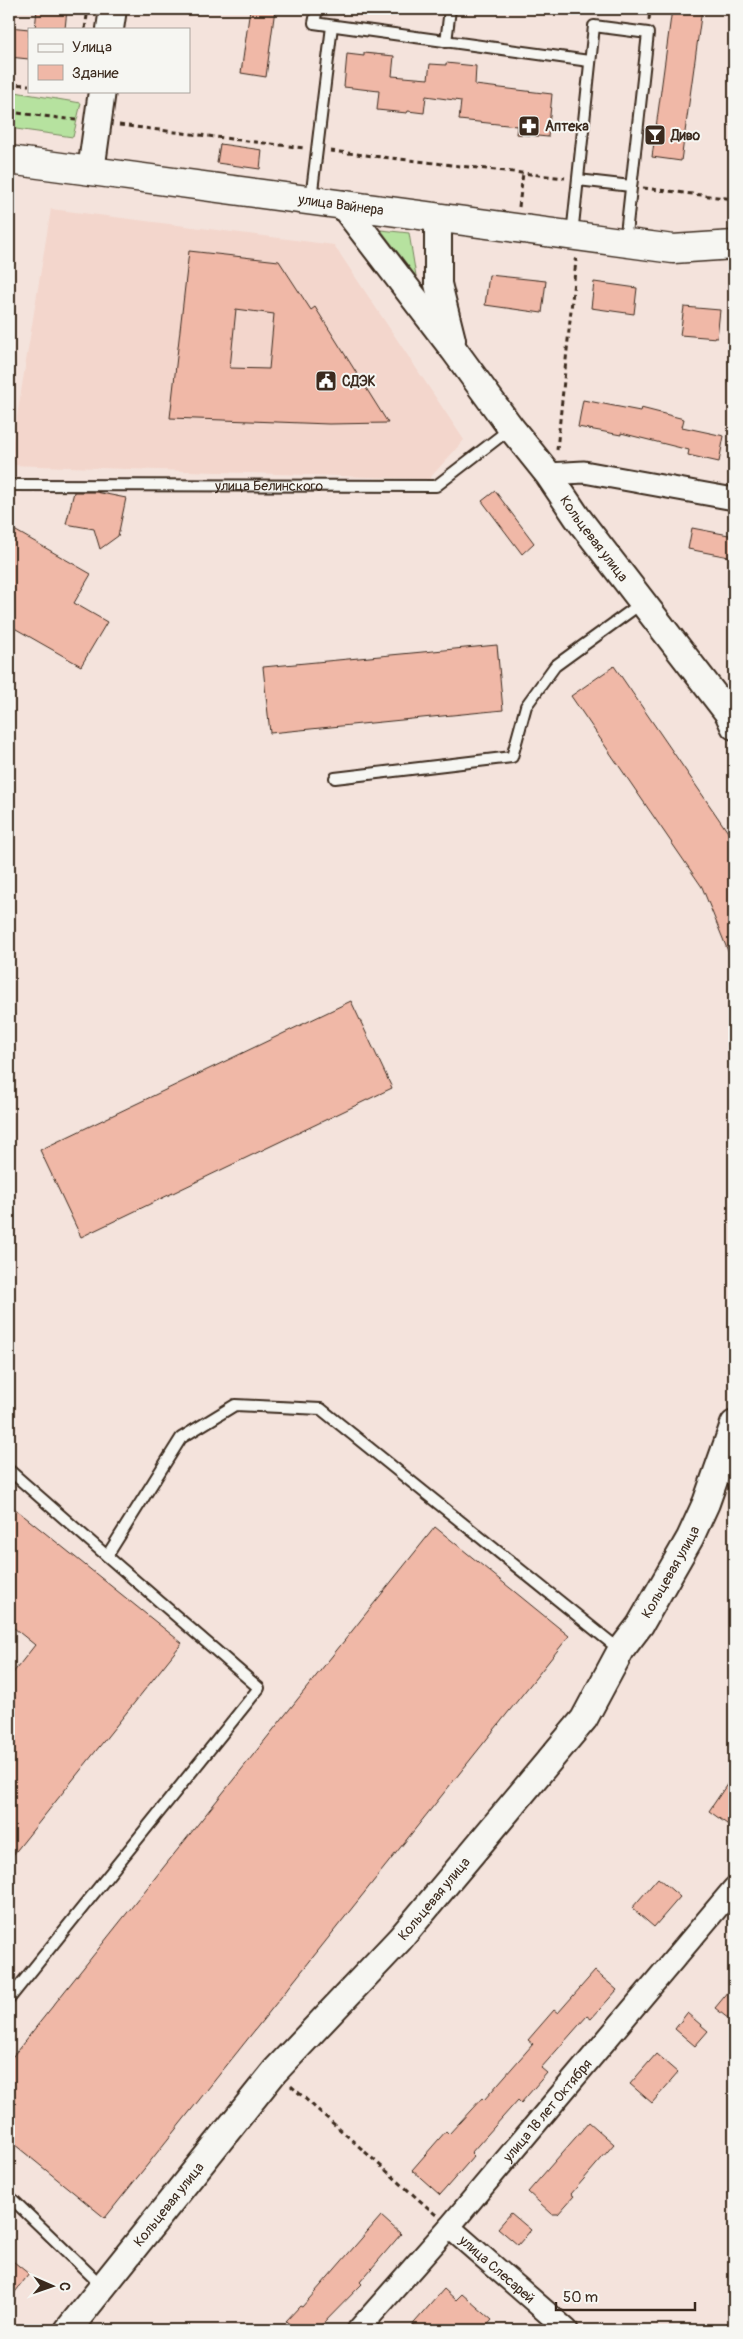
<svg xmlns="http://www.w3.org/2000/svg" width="743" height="2339" font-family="Pangolin,sans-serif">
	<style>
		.built { fill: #f3d6cc }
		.green { fill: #b6e29f; stroke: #78865e }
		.building { fill: #f0b8a7; stroke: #3b2a1e; fill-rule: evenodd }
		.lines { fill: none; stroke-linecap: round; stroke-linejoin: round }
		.service-casing { stroke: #3b2a1e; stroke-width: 14 }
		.minor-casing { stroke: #3b2a1e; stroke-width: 25 }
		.tertiary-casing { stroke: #3b2a1e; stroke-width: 30 }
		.secondary-casing { stroke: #3b2a1e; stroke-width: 31 }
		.path { stroke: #3b2a1e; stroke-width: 3; stroke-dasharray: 5 4; stroke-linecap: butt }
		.service { stroke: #f6f6f2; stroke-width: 10 }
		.minor { stroke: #f6f6f2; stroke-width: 21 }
		.tertiary { stroke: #f6f6f2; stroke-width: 26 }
		.secondary { stroke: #f6f6f2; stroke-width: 28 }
		.labels { text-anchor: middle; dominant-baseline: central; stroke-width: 4; stroke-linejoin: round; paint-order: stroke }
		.poi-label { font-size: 14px; font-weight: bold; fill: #3b2a1e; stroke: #f6f6f2; text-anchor: start }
		.street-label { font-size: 14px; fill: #3b2a1e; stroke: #f6f6f2 }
	</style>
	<rect width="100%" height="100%" fill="#f4e3dc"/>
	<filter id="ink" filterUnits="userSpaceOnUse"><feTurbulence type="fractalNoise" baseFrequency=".02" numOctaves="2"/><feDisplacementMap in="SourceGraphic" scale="10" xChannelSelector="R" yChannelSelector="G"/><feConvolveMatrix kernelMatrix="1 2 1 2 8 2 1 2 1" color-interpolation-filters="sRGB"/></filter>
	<g filter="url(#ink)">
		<polygon class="built" points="51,209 334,245 464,440 429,479 9,465"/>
		<g class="green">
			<polygon points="9,91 81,103 73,137 9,128"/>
			<polygon points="381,230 409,233 416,276"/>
		</g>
		<g class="building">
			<polygon points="37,9 67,9 65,29 35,29"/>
			<polygon points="250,9 275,9 266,77 241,73"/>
			<polygon points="672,9 702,9 681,161 652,157"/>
			<polygon points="9,27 29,29 29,59 9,57"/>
			<polygon points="364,53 394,56 392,76 428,79 430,64 446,65 446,63 476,66 475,85 552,94 548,137 516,134 517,126 459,120 461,101 426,96 424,113 408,111 407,113 377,110 379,91 344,87 347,54 364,56"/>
			<polygon points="220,144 262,150 260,169 217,163"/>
			<path d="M189 251 279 261 311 310 315 307 388 423 329 424 170 418ZM236 309 274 314 269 369 230 368Z"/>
			<polygon points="489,275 546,281 542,313 485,305"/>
			<polygon points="594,282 637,288 634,314 591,308"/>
			<polygon points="684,307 720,310 717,338 680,335"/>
			<polygon points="583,400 640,411 641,408 684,419 682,427 724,436 719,462 688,455 689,450 621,433 621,435 578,427"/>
			<polygon points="495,491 534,543 522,554 482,501"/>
			<polygon points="74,492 96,492 126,498 118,536 100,549 94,529 66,524"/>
			<polygon points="9,527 91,574 74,603 107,622 81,666 9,625"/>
			<polygon points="692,528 734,536 734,558 688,549"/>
			<polygon points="497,645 503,710 270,733 263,667"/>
			<polygon points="614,666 734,841 734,966 702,887 571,696"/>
			<polygon points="351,1001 392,1088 81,1237 40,1150"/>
			<polygon points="9,1504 182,1643 9,1860 9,1678 35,1645 9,1624"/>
			<polygon points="435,1527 569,1636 105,2218 9,2140 9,2061"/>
			<polygon points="734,1774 734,1829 709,1811"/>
			<polygon points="658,1878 680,1897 654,1927 632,1908"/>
			<polygon points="595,1971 617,1990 591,2019 587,2016 541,2068 547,2073 521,2103 518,2100 471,2153 474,2156 440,2195 412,2170 446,2131 449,2134 482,2098 484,2100 533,2044 528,2040 554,2010 558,2013"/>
			<polygon points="734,1985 734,2023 715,2008"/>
			<polygon points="687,2013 708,2031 695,2046 675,2029"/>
			<polygon points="656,2054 678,2073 652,2103 630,2084"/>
			<polygon points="589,2122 614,2144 571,2194 574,2196 558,2214 552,2214 528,2192"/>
			<polygon points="511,2213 531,2230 518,2245 498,2228"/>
			<polygon points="381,2216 401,2234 360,2282 362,2284 317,2330 296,2330 286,2321 300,2306 302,2307"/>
			<polygon points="9,2258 29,2274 9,2300"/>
			<polygon points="444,2289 456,2300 462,2294 492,2320 483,2330 408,2330"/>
		</g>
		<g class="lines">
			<g class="service-casing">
				<g id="service">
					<polyline points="317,9 314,23 589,61"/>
					<polyline points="446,42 450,9"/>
					<polyline points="578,180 631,186"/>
					<polyline points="311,199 332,26"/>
					<polyline points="572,235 594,26 648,33 625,243"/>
					<path id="s1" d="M9 485 436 486 511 428"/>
					<polyline points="335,778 512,757 526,706 555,666 643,602"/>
					<polyline points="9,1470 107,1556"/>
					<polyline points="9,1999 259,1688 107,1556 181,1438 235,1405 321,1409 620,1650"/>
					<polyline points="9,2196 102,2286"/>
				</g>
			</g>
			<g class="minor-casing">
				<g id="minor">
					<polyline points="548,474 584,472 734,499"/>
					<path id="s2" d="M449 2227 567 2330"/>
					<path id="s3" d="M358 2330 449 2227 734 1888"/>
				</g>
			</g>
			<g class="tertiary-casing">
				<g id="tertiary">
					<polyline points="110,29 113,9"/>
					<polyline points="91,171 102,91"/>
					<path id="s4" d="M342 204 454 350 511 428 548 474 577 517 728 713 734 726"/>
					<polyline points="438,218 438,284 452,340"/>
					<path id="s5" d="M68 2330 275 2071 400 1939 584 1719 621 1650 640 1625 690 1538 706 1503 734 1424"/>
				</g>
			</g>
			<g class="secondary-casing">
				<g id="secondary">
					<path id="s6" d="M9 160 673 249 734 245"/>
				</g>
			</g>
			<g class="path">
				<polyline points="649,20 650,9"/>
				<polyline points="85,29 88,9"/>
				<polyline points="9,84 29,85"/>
				<polyline points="9,112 76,120"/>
				<polyline points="119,125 304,148"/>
				<polyline points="330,151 565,178"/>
				<polyline points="643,188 734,199"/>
				<polyline points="519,207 523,173"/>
				<polyline points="557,450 576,260 574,259"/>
				<polyline points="291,2086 436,2215"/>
			</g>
			<use href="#service" class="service"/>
			<use href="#minor" class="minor"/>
			<use href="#tertiary" class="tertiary"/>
			<use href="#secondary" class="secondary"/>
		</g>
	</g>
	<defs>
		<g id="pharmacy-square" transform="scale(1.125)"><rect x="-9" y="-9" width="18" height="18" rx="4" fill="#3b2a1e" stroke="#f6f6f2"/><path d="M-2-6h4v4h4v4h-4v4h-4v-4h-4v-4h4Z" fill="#fff"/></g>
		<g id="bar-square" transform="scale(1.125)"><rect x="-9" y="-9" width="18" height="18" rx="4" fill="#3b2a1e" stroke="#f6f6f2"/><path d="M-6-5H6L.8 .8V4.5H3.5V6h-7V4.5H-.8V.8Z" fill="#fff"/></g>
		<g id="civic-square" transform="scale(1.125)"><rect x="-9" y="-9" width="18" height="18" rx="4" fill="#3b2a1e" stroke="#f6f6f2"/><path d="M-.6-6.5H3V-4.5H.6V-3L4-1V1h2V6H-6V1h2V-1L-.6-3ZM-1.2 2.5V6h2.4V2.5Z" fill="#fff"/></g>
	</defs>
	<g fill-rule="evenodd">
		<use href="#pharmacy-square" x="529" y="126"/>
		<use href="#bar-square" x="655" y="135"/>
		<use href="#civic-square" x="326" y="381"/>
	</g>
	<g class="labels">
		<g class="poi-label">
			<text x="545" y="126">Аптека</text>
			<text x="671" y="135">Диво</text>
			<text x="342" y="381">СДЭК</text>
		</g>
		<g class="street-label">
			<text stroke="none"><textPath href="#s6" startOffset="335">улица Вайнера</textPath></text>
			<text stroke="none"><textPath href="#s1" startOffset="260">улица Белинского</textPath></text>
			<text stroke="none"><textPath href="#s4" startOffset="419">Кольцевая улица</textPath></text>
			<text stroke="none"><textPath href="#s5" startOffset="971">Кольцевая улица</textPath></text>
			<text stroke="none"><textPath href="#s5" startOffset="566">Кольцевая улица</textPath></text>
			<text stroke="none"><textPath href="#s3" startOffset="290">улица 18 лет Октября</textPath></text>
			<text stroke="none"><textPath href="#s5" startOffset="161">Кольцевая улица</textPath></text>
			<text stroke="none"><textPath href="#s2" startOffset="64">улица Слесарей</textPath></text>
		</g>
	</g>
	<rect width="743" height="2339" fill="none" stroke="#f6f6f2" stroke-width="30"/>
	<rect x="15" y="15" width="713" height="2309" fill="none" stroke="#3b2a1e" stroke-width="2" filter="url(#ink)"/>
	<rect x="28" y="28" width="162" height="65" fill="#f6f6f2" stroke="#aba49d"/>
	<rect x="38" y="44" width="25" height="8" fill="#f6f6f2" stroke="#aba49d"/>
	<text x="72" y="52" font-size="15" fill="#3b2a1e">Улица</text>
	<rect x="38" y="65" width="25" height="15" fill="#f0b8a7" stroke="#aba49d"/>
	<text x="72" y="78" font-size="15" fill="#3b2a1e">Здание</text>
	<g transform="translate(52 2286) rotate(92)" stroke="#f6f6f2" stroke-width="4" paint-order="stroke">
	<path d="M0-4L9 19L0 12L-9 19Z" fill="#3b2a1e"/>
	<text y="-8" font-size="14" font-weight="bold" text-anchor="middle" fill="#3b2a1e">С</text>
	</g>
	<path d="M556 2302v8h139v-8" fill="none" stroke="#3b2a1e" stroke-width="2.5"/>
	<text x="563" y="2302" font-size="15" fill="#3b2a1e" stroke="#f6f6f2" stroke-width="4" paint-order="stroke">50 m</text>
</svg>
